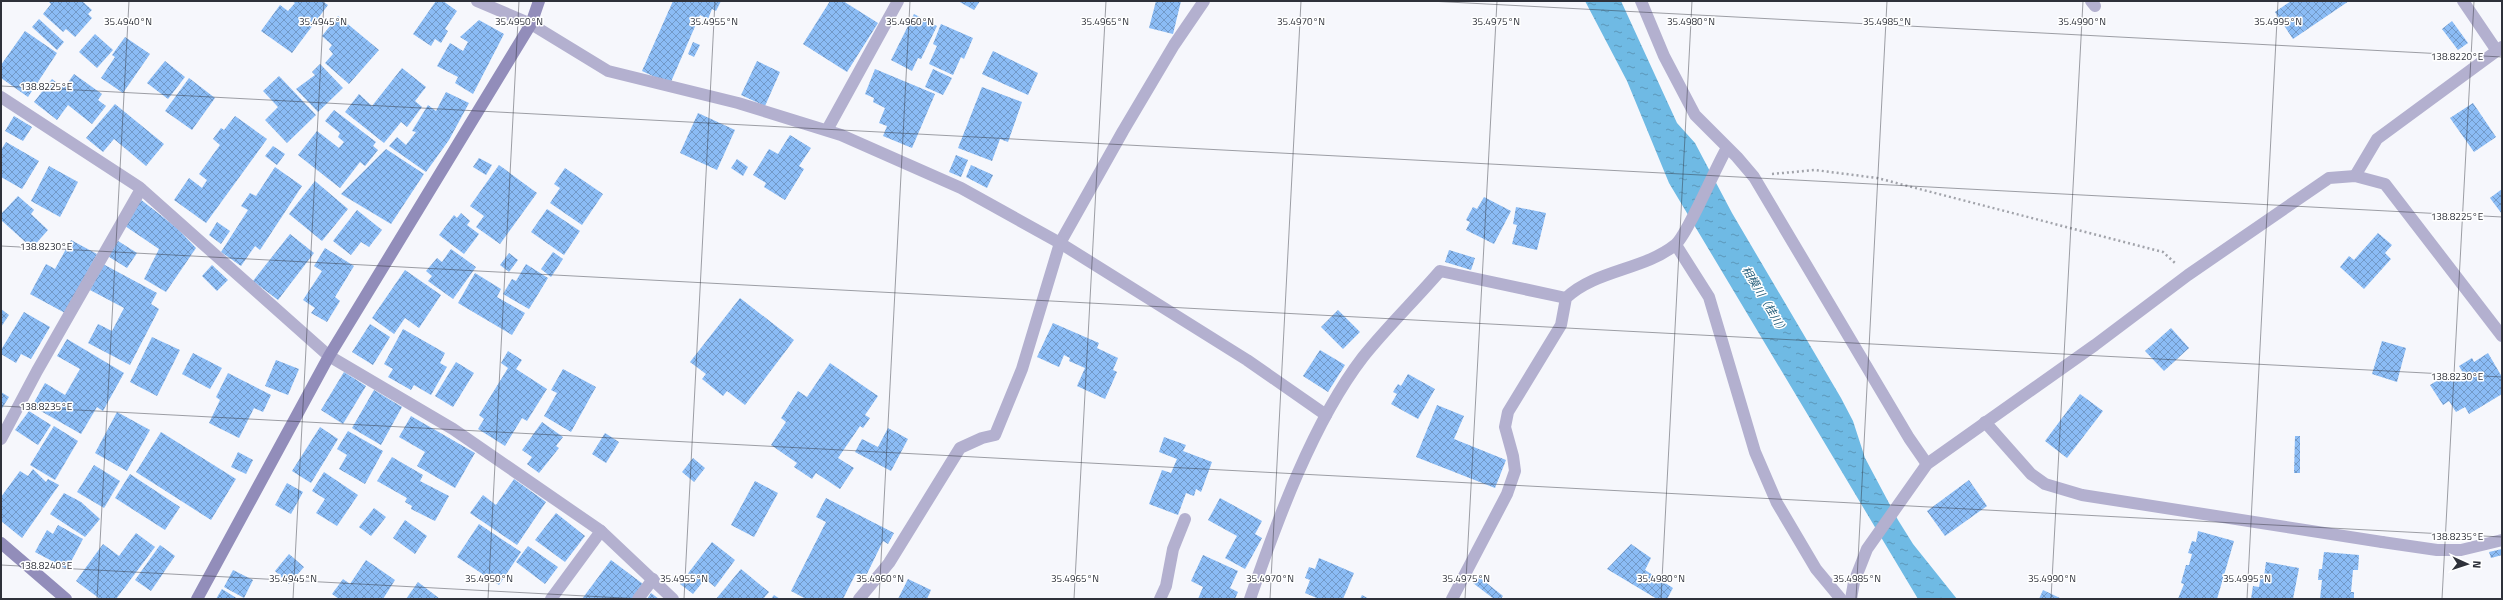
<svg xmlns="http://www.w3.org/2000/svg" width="2503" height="600" font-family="'Titillium Web','Noto Sans JP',sans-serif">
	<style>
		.water { fill: url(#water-ripples) }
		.building { fill: url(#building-cross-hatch) }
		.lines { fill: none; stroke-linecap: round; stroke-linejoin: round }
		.path { stroke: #a2a4ab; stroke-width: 2.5; stroke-dasharray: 2 3; stroke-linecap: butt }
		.lane { stroke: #b3b0cf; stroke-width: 12 }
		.street { stroke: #b3b0cf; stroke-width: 12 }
		.secondary { stroke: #928dba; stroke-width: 12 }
		.ticks { fill: none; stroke: #2e313a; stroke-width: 1; stroke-opacity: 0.45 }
		.labels { text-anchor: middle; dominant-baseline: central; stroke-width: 3; stroke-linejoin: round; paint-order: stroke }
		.water-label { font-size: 11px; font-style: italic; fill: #255e7b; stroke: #fff }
		.ticks-label { font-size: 10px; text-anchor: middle; fill: #2e313a; stroke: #fff; stroke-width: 3; stroke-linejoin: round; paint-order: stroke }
	</style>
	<defs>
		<pattern id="water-ripples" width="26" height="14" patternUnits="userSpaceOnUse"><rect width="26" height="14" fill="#6fbae4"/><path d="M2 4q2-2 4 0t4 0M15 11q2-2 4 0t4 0" fill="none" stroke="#5c98ba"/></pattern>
		<pattern id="building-cross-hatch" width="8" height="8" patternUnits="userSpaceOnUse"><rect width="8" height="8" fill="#8bbcf5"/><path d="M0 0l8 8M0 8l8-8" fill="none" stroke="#7299c7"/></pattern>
	</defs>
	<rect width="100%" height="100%" fill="#f6f7fc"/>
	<polygon class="water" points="1585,1 1621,1 1677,123 1695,143 1732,213 1841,398 1853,421 1865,458 1898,520 1913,544 1957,599 1918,599 1669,183 1627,81"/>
	<g class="building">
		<polygon points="48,1 82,1 92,10 88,14 92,18 75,37 66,29 63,32 43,14 51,4"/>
		<polygon points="292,1 322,1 328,5 292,53 261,31 280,5 288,11 295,3"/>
		<polygon points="436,1 443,1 457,11 445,29 448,31 441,43 435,39 431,46 413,34"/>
		<polygon points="673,1 721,1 716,11 712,9 708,19 700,15 670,84 642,71"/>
		<polygon points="830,1 843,1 878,23 847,72 803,44"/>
		<polygon points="958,1 980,1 974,10"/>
		<polygon points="1156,1 1181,1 1173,34 1149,28"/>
		<polygon points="2291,1 2349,1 2293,39 2275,12"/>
		<polygon points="914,14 937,26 921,59 918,58 912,71 891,60"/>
		<polygon points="338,16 379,50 349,84 325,63 333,54 329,49 332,45 322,36"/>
		<polygon points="39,19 64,42 57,50 32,27"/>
		<polygon points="479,20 504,34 473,94 455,83 458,77 437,66 450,43 463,51 468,42 460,37"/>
		<polygon points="2452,21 2468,43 2458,50 2442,29"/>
		<polygon points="941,24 973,38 964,59 961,57 953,75 929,64 937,46 933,44"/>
		<polygon points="25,31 57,53 28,97 1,78 1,65"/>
		<polygon points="95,34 113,50 97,68 79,52"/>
		<polygon points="125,37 150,54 123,93 101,78 115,57 112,55"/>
		<polygon points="693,42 700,45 694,57 688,54"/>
		<polygon points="993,51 1038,73 1028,95 982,74"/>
		<polygon points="165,61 185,77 168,99 147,83"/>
		<polygon points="757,61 780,72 765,106 741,95"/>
		<polygon points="320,64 343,88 318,112 296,89 315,75 312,72"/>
		<polygon points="402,68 426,87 415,101 422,107 407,127 401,122 384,143 345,112 359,94 372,106"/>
		<polygon points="875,69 935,94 912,148 883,136 887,126 879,123 885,108 873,102 874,98 865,94"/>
		<polygon points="933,69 952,78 943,95 925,87"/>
		<polygon points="74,74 102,94 98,100 106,106 92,124 68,105 57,120 34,102 52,79 64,88"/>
		<polygon points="279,76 316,115 287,143 265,120 278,107 263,91"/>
		<polygon points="189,78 215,98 192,130 165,111"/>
		<polygon points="982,87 1022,102 1008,142 1000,139 992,161 958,148"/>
		<polygon points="446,92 469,103 449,140 426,172 389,146 397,137 406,145 416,132 412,131 428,105 436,111"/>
		<polygon points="2473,103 2496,137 2474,152 2450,118"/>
		<polygon points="115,104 164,144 146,166 114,139 103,152 86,138"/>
		<polygon points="334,110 376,142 373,146 378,150 365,166 360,162 340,188 298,155 317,131 339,148 344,142 338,137 340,133 325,121"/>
		<polygon points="698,113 735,130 717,170 680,153"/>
		<polygon points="14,116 32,127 23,141 5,131"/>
		<polygon points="235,116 267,139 206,223 174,200 189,178 202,188 207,180 199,174 220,145 213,139 221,128 224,130"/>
		<polygon points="790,135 811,148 799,166 804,169 785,200 764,187 766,183 753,175 769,149 778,154"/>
		<polygon points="6,142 39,161 22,189 1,177 1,150"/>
		<polygon points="273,146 285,154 277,165 265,156"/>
		<polygon points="386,149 424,174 391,224 341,194"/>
		<polygon points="956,155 968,160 961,177 949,172"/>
		<polygon points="479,158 492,165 486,175 473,167"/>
		<polygon points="737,159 748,167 743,176 731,168"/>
		<polygon points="499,165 537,193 500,244 476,227 484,216 470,206"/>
		<polygon points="971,165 993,175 987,188 966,177"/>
		<polygon points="49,166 78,182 60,217 31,201"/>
		<polygon points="275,167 302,186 260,250 255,246 241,266 221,252 248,210 241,206 250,193 256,196"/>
		<polygon points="565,168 603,194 582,225 550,203 560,188 554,184"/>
		<polygon points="315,181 348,209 322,241 289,214"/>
		<polygon points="2502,189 2502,214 2490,198"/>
		<polygon points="18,196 34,210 31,214 48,230 32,248 1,220 1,214"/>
		<polygon points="1484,197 1511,211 1494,244 1466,230 1470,222 1466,220 1473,207 1477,209"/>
		<polygon points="140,199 177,228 196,248 166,292 144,279 159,249 125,226"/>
		<polygon points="1516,207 1546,213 1537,250 1512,244 1517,225 1513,224"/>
		<polygon points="547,209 580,231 564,255 531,232"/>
		<polygon points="357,210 382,230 369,247 361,242 351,255 333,241"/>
		<polygon points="461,213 470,221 467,225 479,234 464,254 439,235 454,215 457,218"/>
		<polygon points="217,222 230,231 221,244 209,235"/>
		<polygon points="2378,233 2392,245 2385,253 2391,259 2364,289 2340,267 2349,256 2354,260"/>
		<polygon points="290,234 314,253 278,300 253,281"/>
		<polygon points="115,239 137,253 127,268 106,255"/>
		<polygon points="71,240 97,254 65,313 30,294 46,264 55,269"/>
		<polygon points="325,248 354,266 335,297 340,301 327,322 311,313 315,308 303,300 322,271 314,266"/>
		<polygon points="451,249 476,267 453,299 428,281 432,276 426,271 437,258 442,262"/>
		<polygon points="1449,250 1475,258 1471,270 1445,262"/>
		<polygon points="553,252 563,259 551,277 541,269"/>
		<polygon points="509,253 518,260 509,272 500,265"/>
		<polygon points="103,264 157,293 151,304 159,309 130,365 88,343 98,324 112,331 124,308 90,290"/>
		<polygon points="526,264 548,278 529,309 503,294 512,279 516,281"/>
		<polygon points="212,265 228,280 217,291 202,276"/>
		<polygon points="405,270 441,295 419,328 405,318 394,334 372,318"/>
		<polygon points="475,273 501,289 497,297 525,313 512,335 458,303"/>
		<polygon points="740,298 794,340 745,405 727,391 723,396 702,379 706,374 690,362"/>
		<polygon points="1,309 9,315 1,327"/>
		<polygon points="1338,310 1360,332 1343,349 1321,327"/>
		<polygon points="24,312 50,327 31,359 21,354 16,363 1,354 1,350"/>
		<polygon points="1053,323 1099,343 1097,348 1118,358 1113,370 1117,372 1105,399 1077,386 1085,368 1069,361 1070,358 1064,355 1059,367 1037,357"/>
		<polygon points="370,324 390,337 373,365 352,352"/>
		<polygon points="2171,328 2189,348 2164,371 2145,351"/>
		<polygon points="403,329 445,353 440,363 447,367 431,395 414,385 411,390 388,377 393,369 384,364"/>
		<polygon points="152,337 180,350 157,396 130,382"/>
		<polygon points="67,339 124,373 103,411 97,407 81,434 32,406 45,383 65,395 80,369 57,356"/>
		<polygon points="2382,341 2406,348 2397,382 2372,374"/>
		<polygon points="1320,350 1345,365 1328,392 1303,376"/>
		<polygon points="508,351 522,360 516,369 547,389 527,421 522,418 505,446 478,429 484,419 479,415 508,368 501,363"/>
		<polygon points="193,353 222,368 210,389 182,374"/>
		<polygon points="2488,353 2502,377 2502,394 2469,414 2465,407 2456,412 2449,401 2443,405 2430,385 2443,377 2445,380 2456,373 2460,381 2466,378 2459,366 2472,358 2474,362"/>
		<polygon points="276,360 299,369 288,395 265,386"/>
		<polygon points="456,362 474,373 453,407 435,396"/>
		<polygon points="830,363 878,396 865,415 870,418 863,428 860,426 838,458 854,468 840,489 816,473 812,479 794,467 797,463 771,445 786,422 781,418 798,391 807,397"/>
		<polygon points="563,369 596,387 571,432 544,416 557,393 551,390"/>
		<polygon points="344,372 366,386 343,424 321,410"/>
		<polygon points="228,373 271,395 263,412 254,408 239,438 209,423 220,400 216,397"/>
		<polygon points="1408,374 1435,389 1418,419 1391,404 1397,394 1393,392 1398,384 1401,386"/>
		<polygon points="374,390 402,407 381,445 352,428"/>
		<polygon points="1,392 9,397 1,410"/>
		<polygon points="2080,394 2103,411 2067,458 2045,441"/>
		<polygon points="1437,405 1464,416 1454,439 1506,460 1495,488 1416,457"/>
		<polygon points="29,411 51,425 38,445 15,430"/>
		<polygon points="117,412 150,430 127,471 95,453"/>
		<polygon points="411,416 475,453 455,488 417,466 425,452 399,437"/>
		<polygon points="542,422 563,437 556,446 559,448 539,473 527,464 532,457 522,450"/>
		<polygon points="54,426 78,441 55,480 30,465"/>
		<polygon points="320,427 338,439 311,483 292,471"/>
		<polygon points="888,428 908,439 891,471 855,452 862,439 878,447"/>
		<polygon points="348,431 383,451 365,484 339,469 347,455 337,449"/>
		<polygon points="161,432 236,479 211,520 136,472"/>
		<polygon points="605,433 619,442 606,463 592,454"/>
		<polygon points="2295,436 2300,436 2300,473 2294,473"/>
		<polygon points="1164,437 1186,445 1183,451 1212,462 1201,492 1196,489 1194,496 1186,493 1178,515 1149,504 1162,470 1171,473 1177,459 1159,452"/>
		<polygon points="238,452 253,460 246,474 231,467"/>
		<polygon points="392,457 423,475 420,481 449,496 435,521 411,509 412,506 405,502 407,498 377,481"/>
		<polygon points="693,458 705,468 694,482 682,472"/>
		<polygon points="94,465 120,481 104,508 77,492"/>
		<polygon points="33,469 46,482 48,479 59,485 22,538 1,521 1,497 20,471 28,476"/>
		<polygon points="324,472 358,495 337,526 316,513 325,499 312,491"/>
		<polygon points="130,474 180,507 165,530 115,498"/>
		<polygon points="514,479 546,502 517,545 470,513 483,495 496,505"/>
		<polygon points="1969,480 1987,506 1945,536 1927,511"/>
		<polygon points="755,481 778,493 754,537 731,525"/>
		<polygon points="287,483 303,492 291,514 275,505"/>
		<polygon points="64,493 81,502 100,519 85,537 50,514"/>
		<polygon points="826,498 894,533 888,544 883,541 864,580 855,575 843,599 806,599 791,591 826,522 816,517"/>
		<polygon points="1220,498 1262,521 1255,534 1262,538 1245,569 1225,558 1237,536 1208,520"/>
		<polygon points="374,508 386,517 371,536 359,527"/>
		<polygon points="556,513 585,536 565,562 535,540"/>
		<polygon points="405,520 427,536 415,554 393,538"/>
		<polygon points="479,524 521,552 499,585 457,557"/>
		<polygon points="58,525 83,539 67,569 35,552 47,530 53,534"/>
		<polygon points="2198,531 2234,541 2217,599 2178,599 2184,584 2181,583 2186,565 2189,565 2192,554 2188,553 2192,541 2196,542"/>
		<polygon points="136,533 155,547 116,599 100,599 76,581 103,544 119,556"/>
		<polygon points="712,542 735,560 715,587 705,579 693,594 680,584"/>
		<polygon points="1631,544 1651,558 1645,570 1673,588 1667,599 1657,599 1607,569"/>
		<polygon points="160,545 175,556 151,591 135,580"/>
		<polygon points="528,546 558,567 545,584 516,562"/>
		<polygon points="2502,549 2502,555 2491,558 2489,552"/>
		<polygon points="2324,552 2359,555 2358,570 2353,570 2351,592 2354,592 2354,599 2320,599 2322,580 2318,580 2319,569 2322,569"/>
		<polygon points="289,554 304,567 289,584 275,571"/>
		<polygon points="1203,555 1238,571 1230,588 1238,592 1235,599 1198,599 1203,587 1191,581"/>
		<polygon points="1319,558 1354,573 1343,599 1319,599 1305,593 1310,580 1305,578 1309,567 1315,569"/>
		<polygon points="366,560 395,580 383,599 339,599 332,594 343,579 350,584"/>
		<polygon points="611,560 643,584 632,599 582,599"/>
		<polygon points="2266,562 2299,568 2293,599 2251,599 2253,586 2259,587 2261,576 2264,577"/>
		<polygon points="741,569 769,592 763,599 716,599"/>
		<polygon points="233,570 253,580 244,598 224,587"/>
		<polygon points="1479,577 1503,596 1501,599 1494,599 1473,583"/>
		<polygon points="908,579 931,590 927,599 898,599"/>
		<polygon points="418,582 440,599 406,599"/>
		<polygon points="222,589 238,599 216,599"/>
		<polygon points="2043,590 2062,599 2039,599"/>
		<polygon points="651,593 659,599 647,599"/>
		<polygon points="774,595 780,599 771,599"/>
		<polygon points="1362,595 1369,599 1360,599"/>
	</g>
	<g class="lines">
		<polyline class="path" points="1772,174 1815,170 1877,178 2163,252 2175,263"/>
		<g class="lane">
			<polyline points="2091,1 2095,6"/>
			<polyline points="2463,1 2497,51"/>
			<polyline points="2355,176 2377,139 2502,47"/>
			<polyline points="1676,245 1709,297 1755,452 1777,503 1816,569 1841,599"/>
			<polyline points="1,439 37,371 141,189"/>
			<polyline points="2382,542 2437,550 2461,550 2502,540"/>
			<polyline points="638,599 653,579"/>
			<polyline points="859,599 889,563 960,448 982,438 995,435 1022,369 1060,243 1123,131 1174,45 1204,1"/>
			<polyline points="1160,599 1166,586 1173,549 1185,519"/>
			<path d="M1250 599C1277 521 1313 422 1363 357 1387 327 1415 300 1440 271L1566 298"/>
			<path d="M1452 599 1507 494 1515 471 1513 456 1505 427 1508 412 1561 325 1566 298C1595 270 1644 270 1675 245 1687 236 1716 166 1727 148"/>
		</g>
		<g class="street">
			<polyline points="477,1 531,24 608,71 738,103 841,135 961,188 1060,243 1247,360 1326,415"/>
			<polyline points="1641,1 1664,56 1695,115 1737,157 1754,177 1909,438 1927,464"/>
			<polyline points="1,97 139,187 329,356 453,429 601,531 673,599"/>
			<polyline points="827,130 898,1"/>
			<polyline points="1985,422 2031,474 2045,484 2082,495 2382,542"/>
			<polyline points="551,599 601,531"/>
			<polyline points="1851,599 1854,582 1867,549 1927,464 2095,345 2188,275 2329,178 2355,176 2385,184 2502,336"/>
		</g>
		<g class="secondary">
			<polyline points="1,543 66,599"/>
			<polyline points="197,599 329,356 531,24 539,1"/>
		</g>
	</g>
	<path class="ticks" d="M1429 1 2502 57M1 86 2502 217M1 246 2502 377M1 406 2502 537M1 565 642 599M97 599 129 1M293 599 324 1M488 599 519 1M684 599 715 1M879 599 910 1M1074 599 1106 1M1270 599 1301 1M1465 599 1497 1M1661 599 1692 1M1856 599 1887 1M2051 599 2083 1M2247 599 2278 1M2442 599 2474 1"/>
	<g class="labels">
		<g class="water-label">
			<text transform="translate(1765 300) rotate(59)">相模川（桂川）</text>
		</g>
	</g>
	<g class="ticks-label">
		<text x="128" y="25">35.4940°N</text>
		<text x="323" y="25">35.4945°N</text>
		<text x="519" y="25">35.4950°N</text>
		<text x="714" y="25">35.4955°N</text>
		<text x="910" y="25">35.4960°N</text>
		<text x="1105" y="25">35.4965°N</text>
		<text x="1301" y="25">35.4970°N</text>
		<text x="1496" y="25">35.4975°N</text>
		<text x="1691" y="25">35.4980°N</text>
		<text x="1887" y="25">35.4985°N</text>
		<text x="2082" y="25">35.4990°N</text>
		<text x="2278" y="25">35.4995°N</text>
		<text x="2457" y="60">138.8220°E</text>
		<text x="46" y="90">138.8225°E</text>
		<text x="2457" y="220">138.8225°E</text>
		<text x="46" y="250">138.8230°E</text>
		<text x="2457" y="380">138.8230°E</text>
		<text x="46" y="410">138.8235°E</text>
		<text x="2457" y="540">138.8235°E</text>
		<text x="46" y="569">138.8240°E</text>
		<text x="293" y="582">35.4945°N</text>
		<text x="489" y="582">35.4950°N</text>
		<text x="684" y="582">35.4955°N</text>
		<text x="880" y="582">35.4960°N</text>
		<text x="1075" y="582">35.4965°N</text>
		<text x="1270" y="582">35.4970°N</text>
		<text x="1466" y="582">35.4975°N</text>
		<text x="1661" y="582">35.4980°N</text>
		<text x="1857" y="582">35.4985°N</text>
		<text x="2052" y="582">35.4990°N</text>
		<text x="2247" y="582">35.4995°N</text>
	</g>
	<rect width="2503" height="600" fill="none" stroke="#2e313a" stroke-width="4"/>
	<g transform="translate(2467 564) rotate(93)" stroke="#ffffff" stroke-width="3" paint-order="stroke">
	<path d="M0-3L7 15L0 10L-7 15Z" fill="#2e313a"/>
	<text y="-6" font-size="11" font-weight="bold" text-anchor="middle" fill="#2e313a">N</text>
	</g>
</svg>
